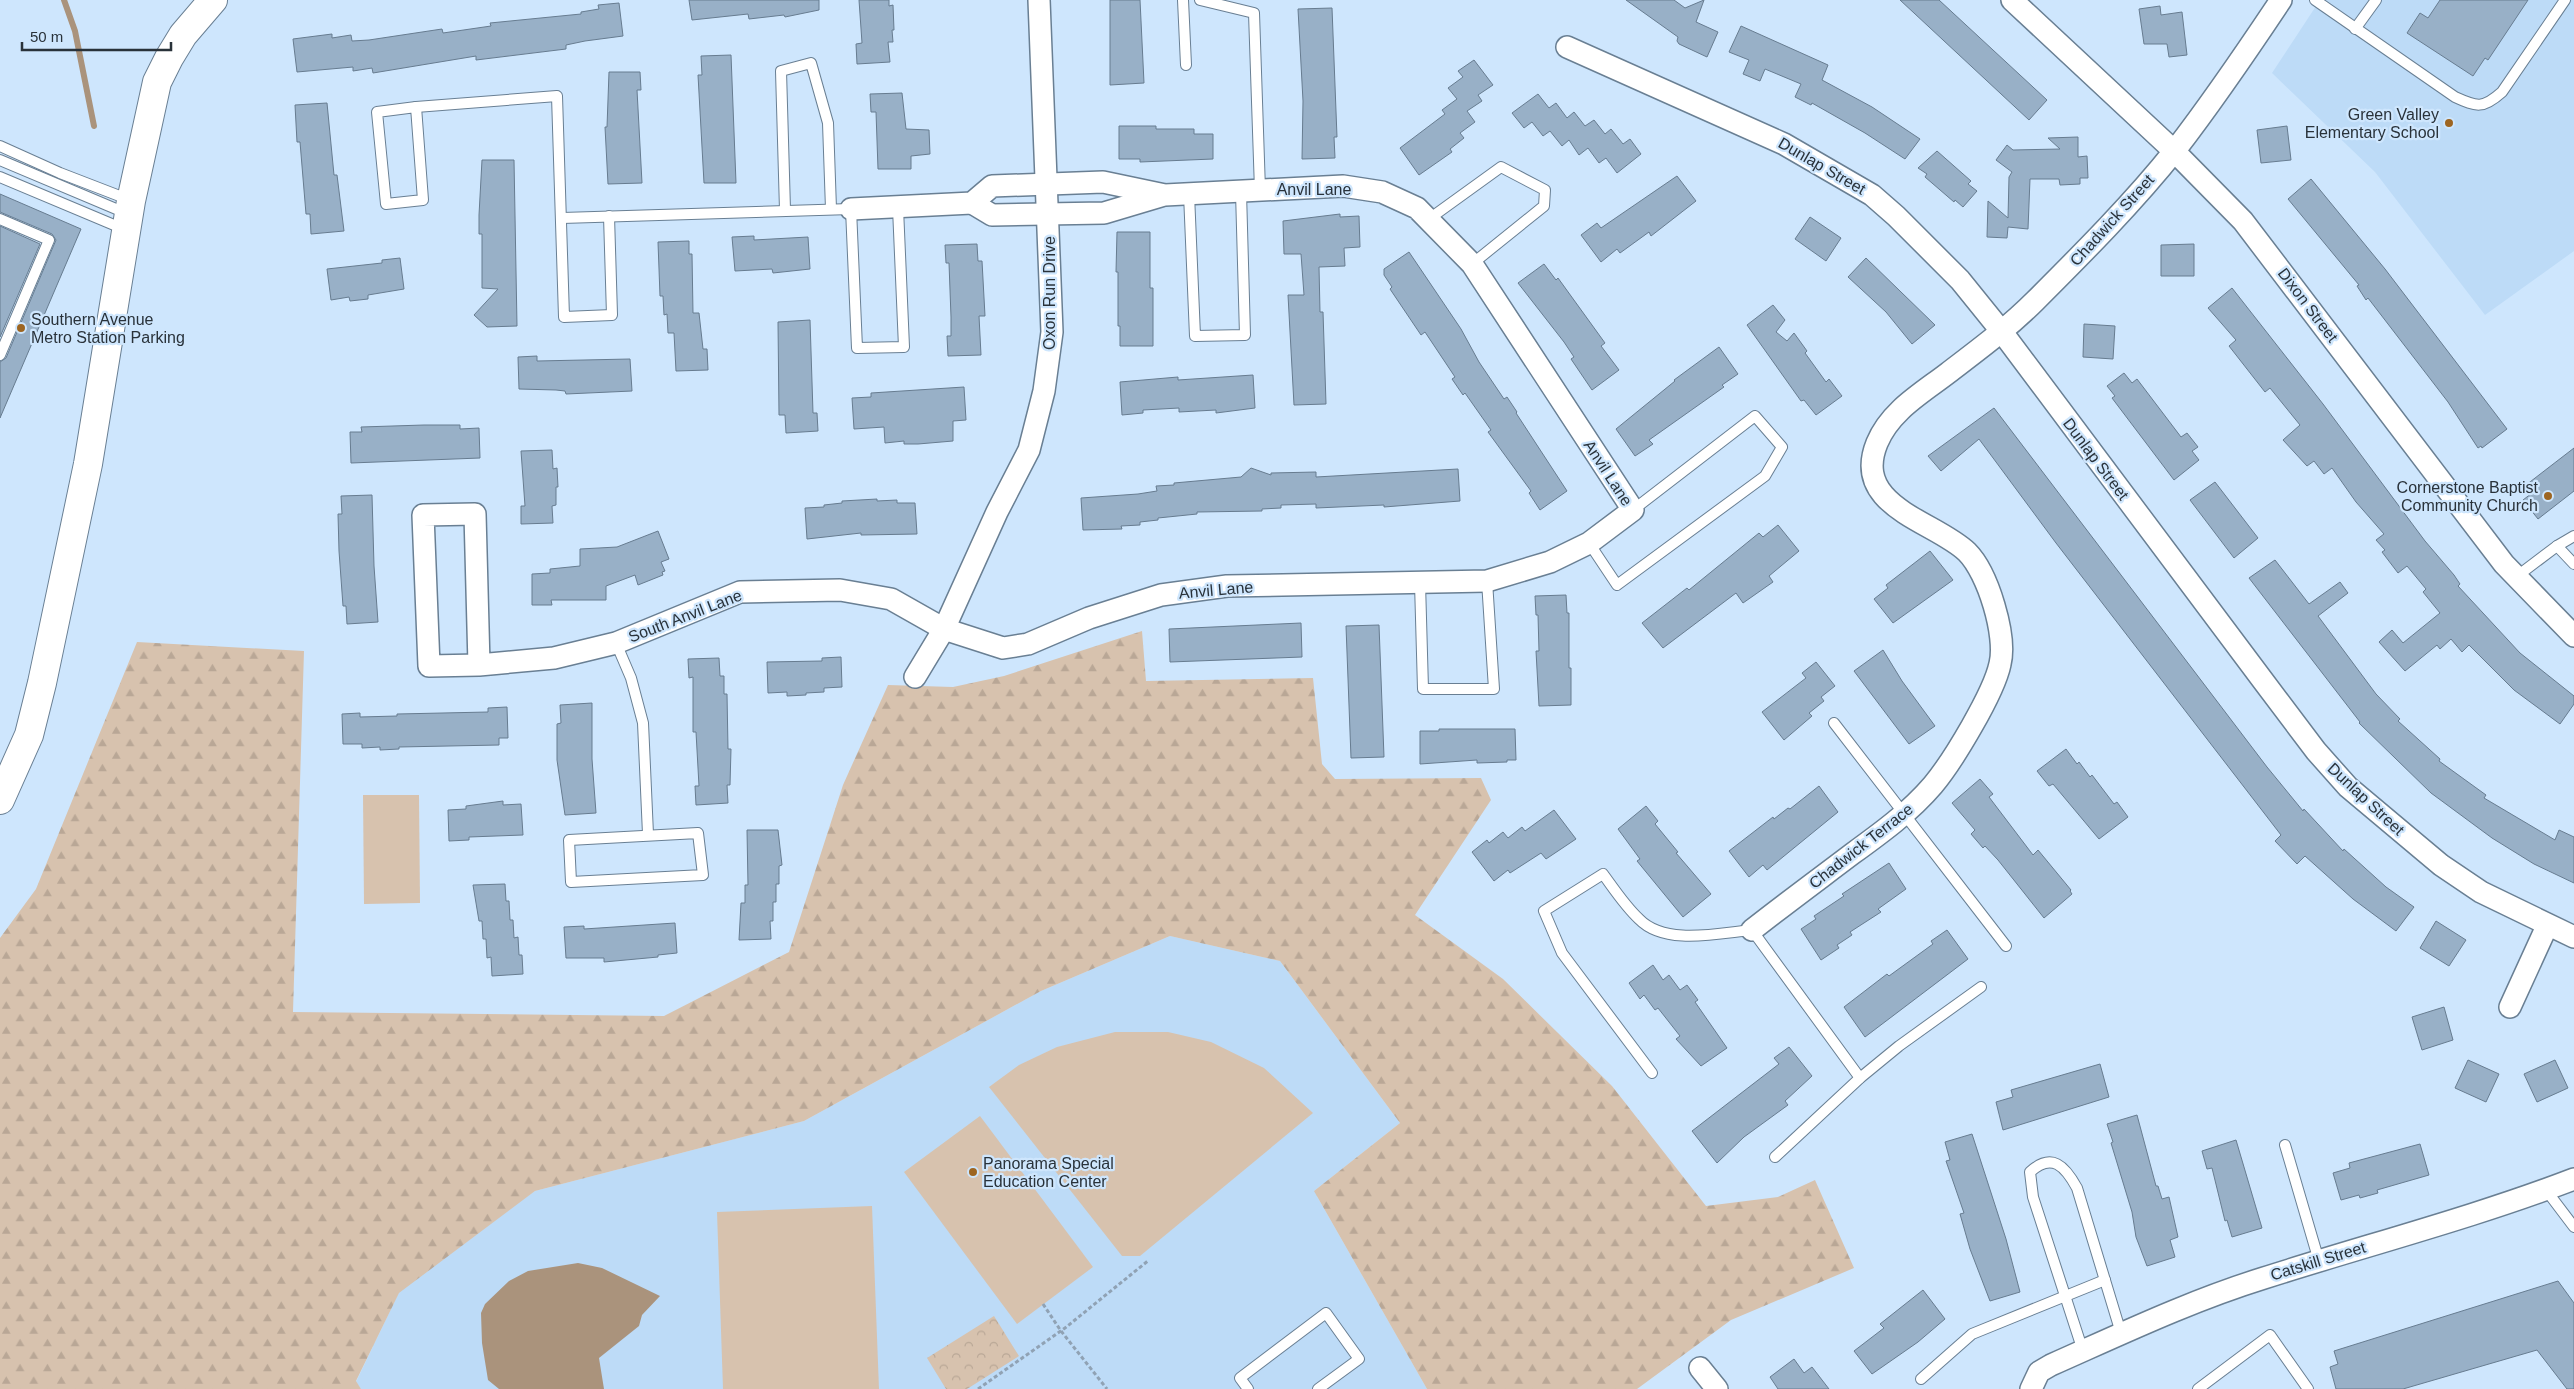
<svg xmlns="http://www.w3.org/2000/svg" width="2574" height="1389" font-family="Arial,sans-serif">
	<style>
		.built { fill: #bddbf7 }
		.forest { fill: url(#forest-firs) }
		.park { fill: url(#park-crowns) }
		.pitch { fill: #d7c2ae }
		.water { fill: #aa937c }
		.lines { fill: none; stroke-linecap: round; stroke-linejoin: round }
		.stream { stroke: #aa937c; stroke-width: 6 }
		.building { fill: #98b0c7; stroke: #677c90 }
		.lane-casing { stroke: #697f93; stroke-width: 12 }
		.street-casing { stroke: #697f93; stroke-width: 24 }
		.secondary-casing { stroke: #697f93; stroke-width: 30 }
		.path { stroke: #90a2b4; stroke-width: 3; stroke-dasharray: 4 2.5; stroke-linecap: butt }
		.lane { stroke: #fff; stroke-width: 10 }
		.street { stroke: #fff; stroke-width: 21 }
		.secondary { stroke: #fff; stroke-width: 28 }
		.poi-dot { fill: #9d6521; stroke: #cee6fd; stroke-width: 2 }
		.labels { text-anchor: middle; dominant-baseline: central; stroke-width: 4.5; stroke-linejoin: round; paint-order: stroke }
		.poi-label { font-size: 16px; fill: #29323a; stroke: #cee6fd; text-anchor: end }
		.street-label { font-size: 16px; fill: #29323a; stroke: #cee6fd }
	</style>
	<defs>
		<pattern id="forest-firs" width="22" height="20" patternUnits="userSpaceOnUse" patternTransform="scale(1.25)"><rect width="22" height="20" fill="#d7c2ae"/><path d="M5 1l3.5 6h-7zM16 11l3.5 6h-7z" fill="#b9a796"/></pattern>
		<pattern id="park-crowns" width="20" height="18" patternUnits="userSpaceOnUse" patternTransform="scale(1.25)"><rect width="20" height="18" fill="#d7c2ae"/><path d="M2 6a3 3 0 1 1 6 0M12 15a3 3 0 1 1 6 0" fill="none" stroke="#b9a796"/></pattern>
	</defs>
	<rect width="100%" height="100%" fill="#cee6fd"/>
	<g class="built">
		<polygon points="2320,0 2574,0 2574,251 2485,315 2375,172 2272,73"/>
		<polygon points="1170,936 1280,961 1400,1123 1314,1191 1427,1389 361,1389 356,1382 404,1282 535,1191 804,1121 1041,991"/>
	</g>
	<polygon class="forest" points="1142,631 1146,681 1313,678 1322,764 1335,779 1481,778 1491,800 1415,915 1503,979 1612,1086 1706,1206 1778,1197 1815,1180 1854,1268 1731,1320 1637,1389 1427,1389 1314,1191 1400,1123 1280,961 1170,936 1041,991 804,1121 535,1191 399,1293 356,1381 361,1389 0,1389 0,938 36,889 137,642 304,651 293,1012 664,1016 789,952 843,785 888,685 953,687 1004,676"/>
	<polygon class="park" points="994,1316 1019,1356 967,1389 946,1389 927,1358"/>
	<g class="pitch">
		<polygon points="363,795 419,795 420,903 364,904"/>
		<polygon points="1115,1032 1168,1032 1211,1042 1264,1068 1313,1113 1140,1256 1122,1256 989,1087 1019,1065 1057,1047"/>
		<polygon points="980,1116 1093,1267 1017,1324 904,1172"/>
		<polygon points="872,1206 879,1389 723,1389 717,1212"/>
	</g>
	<polygon class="water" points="578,1263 602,1268 660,1296 642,1315 639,1326 599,1358 604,1389 499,1389 488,1380 482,1343 481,1313 485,1304 509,1281 528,1271"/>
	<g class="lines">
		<polyline class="stream" points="64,0 75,31 94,126"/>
	</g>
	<g class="building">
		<polygon points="689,0 819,0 819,10 785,17 784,15 749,19 748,14 692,20"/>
		<polygon points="859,0 889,0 889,6 893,5 894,30 892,30 893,42 888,42 890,62 857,64 856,44 862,43"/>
		<polygon points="1110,0 1140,0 1144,83 1110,85"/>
		<polygon points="1626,0 1674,0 1685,8 1704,0 1696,22 1718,32 1707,57 1679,44 1677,41 1678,37"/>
		<polygon points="1900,0 1939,0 2047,100 2029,120"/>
		<polygon points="2440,0 2528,0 2488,60 2485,58 2473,76 2407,33 2420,13 2428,18"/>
		<polygon points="619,3 623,36 585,41 566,45 566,49 476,60 476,56 373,73 372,68 353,71 353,67 297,72 293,39 332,34 332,38 351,35 352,41 369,40 442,29 443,33 491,26 490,23 581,14 581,12 599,9 598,5"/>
		<polygon points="2160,6 2161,15 2182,12 2187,55 2169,57 2167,44 2144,44 2139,9"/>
		<polygon points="1332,8 1337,137 1334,137 1335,158 1302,159 1303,101 1298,9"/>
		<polygon points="1741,26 1828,65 1822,80 1872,107 1920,139 1905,159 1865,133 1812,103 1811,105 1795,97 1801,84 1765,69 1760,81 1743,74 1749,60 1729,52"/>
		<polygon points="731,55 736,183 704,183 698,75 702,75 701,56"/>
		<polygon points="1474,60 1493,85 1478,95 1482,101 1467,111 1475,122 1460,133 1464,138 1450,149 1452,152 1419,175 1400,148 1445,114 1442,110 1457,99 1448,88 1463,77 1458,71"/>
		<polygon points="609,72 640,72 641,90 637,90 642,183 608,184 605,127 607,127"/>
		<polygon points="902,93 906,129 929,130 930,154 911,156 911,169 878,169 876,112 871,112 870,94"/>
		<polygon points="1538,94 1549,108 1556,103 1567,118 1574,112 1585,126 1594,120 1605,134 1611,129 1623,144 1630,139 1641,154 1617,173 1606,158 1599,163 1588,148 1579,155 1569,140 1562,146 1550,131 1543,136 1532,122 1524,128 1512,113"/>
		<polygon points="327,103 334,175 337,175 344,231 311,234 310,214 306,214 300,142 297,142 295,105"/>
		<polygon points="1119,126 1156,126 1156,129 1194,129 1194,134 1213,134 1213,159 1140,162 1140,159 1119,159"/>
		<polygon points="2287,126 2291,160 2261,163 2257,130"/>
		<polygon points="2078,137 2078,157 2087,156 2088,178 2080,178 2080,184 2060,185 2059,179 2030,179 2028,229 2008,227 2007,238 1987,237 1988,201 2008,218 2009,177 2012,172 1996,160 2007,145 2013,150 2060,149 2048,138"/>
		<polygon points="1937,151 1971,181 1968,184 1977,191 1963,207 1955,200 1954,202 1925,177 1927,174 1918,168"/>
		<polygon points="482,160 514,160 517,326 487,327 474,315 498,289 482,288 482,234 479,234 479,215"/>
		<polygon points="1677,176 1696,201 1651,236 1649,232 1620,253 1617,249 1601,262 1581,235 1597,223 1601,228"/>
		<polygon points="2311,179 2385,269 2507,429 2482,448 2481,446 2478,448 2448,402 2368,298 2366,300 2357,286 2359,285 2288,199"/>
		<polygon points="0,194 81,229 0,418 0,362 6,358 56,240 52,234 0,212"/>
		<polygon points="1340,214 1340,217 1359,216 1360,247 1344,248 1345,266 1319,267 1320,312 1323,312 1326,404 1294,405 1288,295 1304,295 1301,254 1284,254 1283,221"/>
		<polygon points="1810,217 1841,238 1826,261 1795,239"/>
		<polygon points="0,226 40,244 0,337"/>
		<polygon points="1117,232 1150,232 1150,288 1153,288 1153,346 1120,346 1120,326 1118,326 1118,272 1116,272"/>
		<polygon points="754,236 754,240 808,237 810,269 773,273 772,269 735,271 732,237"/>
		<polygon points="689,241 689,254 692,254 693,313 699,313 703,349 707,349 708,370 676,371 674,333 668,333 667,314 664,315 663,296 660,296 658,242"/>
		<polygon points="977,244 978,261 982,261 985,316 979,316 981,355 948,356 947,336 951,336 951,317 949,263 946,263 945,245"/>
		<polygon points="2194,244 2194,276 2161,276 2161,245"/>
		<polygon points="1409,252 1461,329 1479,362 1504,399 1507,397 1517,412 1516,413 1567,491 1540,510 1529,493 1531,491 1488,432 1491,430 1465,393 1463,395 1452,379 1455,377 1425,332 1421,335 1390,289 1392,287 1384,275 1384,269"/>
		<polygon points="400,258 404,289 368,295 368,299 350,301 349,297 331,300 327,269 382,263 382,260"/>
		<polygon points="1866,258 1935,325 1912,344 1886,312 1848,277"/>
		<polygon points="1544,264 1556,280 1558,278 1605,343 1601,346 1619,370 1592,390 1571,359 1574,357 1564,342 1518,283"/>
		<polygon points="2232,288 2323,404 2425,541 2454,575 2460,584 2458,586 2520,653 2574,696 2574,704 2560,724 2514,690 2469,645 2462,652 2451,639 2440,649 2437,645 2405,671 2379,642 2392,630 2403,643 2440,613 2423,592 2426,589 2407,566 2398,573 2382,552 2385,550 2376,540 2384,534 2356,502 2332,468 2324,474 2314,461 2307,466 2283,440 2300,425 2270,388 2265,392 2229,346 2236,340 2208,308"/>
		<polygon points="1773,305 1785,320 1776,332 1787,341 1794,333 1807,351 1805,353 1826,382 1829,379 1842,396 1816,415 1804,400 1801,401 1747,325"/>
		<polygon points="810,320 813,413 817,413 818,431 786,433 785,415 779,415 778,322"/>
		<polygon points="2084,324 2115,326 2113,359 2083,357"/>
		<polygon points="1719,347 1738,374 1722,385 1724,387 1649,440 1653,444 1635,456 1616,429 1675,381 1674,380"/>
		<polygon points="537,356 537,361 630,359 632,391 566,394 565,391 556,390 519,389 518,357"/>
		<polygon points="2124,373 2132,383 2137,379 2181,437 2187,433 2198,447 2192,451 2199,460 2174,480 2112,398 2115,396 2107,386"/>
		<polygon points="1253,375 1255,408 1216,413 1216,410 1179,412 1179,408 1143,410 1143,413 1122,415 1120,382 1178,377 1178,380"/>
		<polygon points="964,387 966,420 953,421 953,441 918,444 904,444 904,441 885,443 884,427 854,429 852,398 871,397 871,393"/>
		<polygon points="1994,408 2267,767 2303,811 2304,809 2343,851 2344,849 2386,887 2414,907 2396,931 2353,899 2305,856 2297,864 2275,841 2281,835 2056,543 1979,439 1941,471 1928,456"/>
		<polygon points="424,425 460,425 460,429 479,428 480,458 351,463 350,432 362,432 361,427"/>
		<polygon points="2574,448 2574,491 2538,519 2523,500 2532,493 2526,485"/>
		<polygon points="552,450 553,469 557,468 558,487 556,487 556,505 552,506 553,523 521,524 521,506 525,506 521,451"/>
		<polygon points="1251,468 1271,475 1271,473 1316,472 1316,477 1458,469 1460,501 1384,507 1384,505 1316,508 1316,504 1281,505 1281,508 1262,509 1262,511 1197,512 1197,514 1158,518 1158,520 1140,522 1140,525 1121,526 1122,529 1083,530 1081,498 1138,494 1157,491 1156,486 1174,485 1174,483 1241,477"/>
		<polygon points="2215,482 2258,538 2234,558 2190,500"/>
		<polygon points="372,495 374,566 378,622 347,624 346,606 343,606 339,551 338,514 342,514 341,496"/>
		<polygon points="877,499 877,501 897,500 897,503 915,503 917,534 861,535 861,533 807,539 805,508 824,507 824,505 842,503 842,501"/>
		<polygon points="1778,525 1799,551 1769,576 1773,582 1743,603 1736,593 1663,648 1642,623 1687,588 1689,590 1759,533 1763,537"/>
		<polygon points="658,531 669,559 661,562 665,571 662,572 663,575 638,585 635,575 606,586 606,600 551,600 552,605 532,605 532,574 550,573 550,569 580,566 580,549 617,547"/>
		<polygon points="1930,551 1953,580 1893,623 1874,599 1888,588 1886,585"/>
		<polygon points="2275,560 2309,604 2340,582 2348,593 2318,616 2376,694 2400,719 2398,721 2440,759 2439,761 2486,795 2484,798 2555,840 2559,830 2574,837 2574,883 2534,864 2492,838 2431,793 2359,723 2360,722 2249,578"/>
		<polygon points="1566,595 1567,613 1569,613 1569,668 1571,668 1571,705 1539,706 1536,651 1539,651 1538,615 1536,615 1535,596"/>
		<polygon points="1301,623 1302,657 1170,662 1169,629"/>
		<polygon points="1379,625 1384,757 1351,758 1346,626"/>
		<polygon points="1883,650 1902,681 1935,726 1909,744 1854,671"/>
		<polygon points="841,657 842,687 824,688 824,692 806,693 806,695 787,696 787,692 768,693 767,662 822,661 822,658"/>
		<polygon points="719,658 720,676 724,676 724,694 727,694 728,749 731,749 730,785 727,785 728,803 696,805 695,786 699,786 696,732 693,732 693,677 689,678 688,659"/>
		<polygon points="1816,662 1835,686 1821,697 1824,701 1809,713 1812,716 1784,740 1762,712 1806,678 1802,673"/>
		<polygon points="592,703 592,759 596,813 565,815 557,760 557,724 561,723 560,705"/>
		<polygon points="507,707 508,738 499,738 499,745 399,747 399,749 380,750 380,747 362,748 362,744 343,744 342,714 360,713 360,717 397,716 397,714 488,712 488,708"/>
		<polygon points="1439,729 1515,729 1516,760 1507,760 1507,762 1477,763 1477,760 1420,764 1420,731 1439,731"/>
		<polygon points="2066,749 2077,764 2079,762 2090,777 2092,775 2114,804 2117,802 2128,817 2099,839 2053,784 2049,786 2037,771"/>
		<polygon points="1980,779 1993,794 1989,797 2033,855 2038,850 2071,890 2070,891 2072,894 2044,918 1998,860 1985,846 1983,848 1971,834 1975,830 1952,803"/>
		<polygon points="1819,786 1838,812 1767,870 1763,865 1749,877 1729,851 1773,817 1774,819 1788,808 1790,809"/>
		<polygon points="503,801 503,805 521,804 523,835 469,837 469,840 449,841 448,810 466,809 466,806"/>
		<polygon points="1646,806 1658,821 1655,824 1678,852 1676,853 1711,894 1683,917 1637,861 1640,859 1618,829"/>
		<polygon points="1554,810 1576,839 1546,859 1541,853 1510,873 1508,870 1494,881 1472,852 1487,840 1489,843 1503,832 1508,838 1522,827 1525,831"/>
		<polygon points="747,830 778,830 782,865 779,866 779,884 776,884 776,902 773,902 773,921 770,921 771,939 739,940 741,903 745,903 745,885 748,885"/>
		<polygon points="1889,863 1906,889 1878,909 1881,912 1850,932 1852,935 1837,945 1839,948 1821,960 1801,929 1816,919 1814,916 1844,896 1842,894"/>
		<polygon points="505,884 506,901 509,901 510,920 513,920 514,938 518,937 519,955 522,955 523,974 492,976 491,957 487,958 486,939 483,939 482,921 479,921 473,885"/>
		<polygon points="2436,921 2466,940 2449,966 2420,948"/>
		<polygon points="675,923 677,953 658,955 658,957 604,962 604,958 566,958 564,927 584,926 584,929"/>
		<polygon points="1947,930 1968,959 1865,1037 1844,1007 1887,974 1889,976 1933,944 1931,941"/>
		<polygon points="1653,965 1663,980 1669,975 1680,990 1687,985 1698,1000 1695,1002 1727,1048 1701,1066 1676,1039 1680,1036 1658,1008 1655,1010 1644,995 1640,999 1629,983"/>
		<polygon points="2444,1007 2453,1040 2422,1050 2412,1017"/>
		<polygon points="1789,1047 1812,1076 1785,1101 1788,1105 1744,1137 1717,1163 1692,1131 1779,1064 1774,1058"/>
		<polygon points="2468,1060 2499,1074 2486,1102 2455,1088"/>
		<polygon points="2555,1060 2568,1088 2537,1102 2524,1074"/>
		<polygon points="2100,1064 2109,1097 2003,1130 1996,1102 2013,1097 2011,1090"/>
		<polygon points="2137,1115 2156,1186 2158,1186 2162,1199 2169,1197 2178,1237 2170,1240 2175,1257 2147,1266 2136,1237 2132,1212 2111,1143 2113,1142 2107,1124"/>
		<polygon points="1972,1134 2006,1239 2020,1292 1990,1301 1970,1249 1960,1214 1964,1213 1946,1161 1950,1160 1945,1142"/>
		<polygon points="2236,1140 2262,1228 2232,1237 2227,1220 2225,1221 2212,1168 2207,1169 2202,1151"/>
		<polygon points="2420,1144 2429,1175 2377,1190 2378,1193 2360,1198 2359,1195 2341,1200 2333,1173 2350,1168 2349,1163"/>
		<polygon points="2558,1281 2574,1303 2574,1389 2567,1389 2537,1350 2403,1389 2336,1389 2330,1367 2338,1364 2334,1351"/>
		<polygon points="1923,1290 1945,1319 1918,1342 1872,1374 1854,1351 1884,1328 1880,1324"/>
		<polygon points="1794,1359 1804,1373 1812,1367 1829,1389 1778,1389 1770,1377"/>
	</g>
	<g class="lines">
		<g class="lane-casing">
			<g id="lane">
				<polyline points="1183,0 1186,65"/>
				<polyline points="1200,0 1254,13 1260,190"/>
				<path d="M2315 0 2455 97C2477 107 2483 109 2502 92L2565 0"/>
				<polyline points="2355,29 2376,0"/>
				<polyline points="416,107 557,96 564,317 612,315 609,216"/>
				<polygon points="416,107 423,200 386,204 377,112"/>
				<polyline points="0,146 60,173 130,200"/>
				<polyline points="0,160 128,214"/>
				<polyline points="0,177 126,230"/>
				<polyline points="1189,194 1195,336 1245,335 1241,192"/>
				<polyline points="785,210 781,71 811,63 828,123 831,209"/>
				<polyline points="562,218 851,209 857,348 904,347 898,208"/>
				<polyline points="0,219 49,240 0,355"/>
				<polyline points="1429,219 1501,167 1545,190 1544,206 1472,264"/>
				<polyline points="1589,543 1617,585 1765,476 1782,447 1755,416 1633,510"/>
				<polyline points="2557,546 2574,564"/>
				<polyline points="2516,577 2557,546 2574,536"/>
				<polyline points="1420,583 1423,689 1494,689 1487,581"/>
				<polyline points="616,643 631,678 643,723 648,834"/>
				<polyline points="1834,723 2006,946"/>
				<polygon points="698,833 703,875 571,882 569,840"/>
				<path d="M1652 1073 1562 953 1544 911 1603 874C1614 889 1625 906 1639 919 1665 946 1719 933 1752 930L1860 1078"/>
				<polyline points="2285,1145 2319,1261"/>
				<polyline points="1775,1157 1860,1078 1899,1046 1981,987"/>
				<polyline points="2546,1190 2574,1227"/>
				<path d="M2083 1351 2033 1197 2030 1172C2052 1152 2065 1166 2077 1188L2121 1333"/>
				<polyline points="1921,1379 1972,1334 2105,1280"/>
				<polyline points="1248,1389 1240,1378 1326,1313 1359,1359 1318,1389"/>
				<polyline points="2198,1389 2270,1335 2308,1389"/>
			</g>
		</g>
		<g class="street-casing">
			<g id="street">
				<polyline points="2012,0 2174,151 2243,221 2504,564 2574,636"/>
				<polyline points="1567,47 1784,144 1872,195 1896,216 1960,280 2002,332 2264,682 2316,751 2348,787 2441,865 2481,892 2574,937"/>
				<polyline points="972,203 992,215 1104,213 1161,196"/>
				<polyline points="479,665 475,514 423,515 429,666 479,665 554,658 616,643 740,592 840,590 891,599 944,629 1003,648 1028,644 1089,618 1161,595 1227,586 1487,581 1550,562 1589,543 1633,510 1472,264 1417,208 1382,192 1343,186 1165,195 1103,182 992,186 972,203 851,209"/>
				<polyline points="915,677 944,629 997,512 1029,450 1044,391 1052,332 1039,0"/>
				<path d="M1752 930C1785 904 1819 879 1852 854 1881 833 1910 812 1933 785 1953 761 1994 693 2000 664 2007 636 1988 573 1967 552 1935 521 1851 507 1877 443 1890 411 1922 393 1948 373 1978 350 2008 328 2035 301 2083 253 2133 203 2176 149 2213 101 2247 51 2281 0"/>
				<polyline points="2510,1007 2547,926"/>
				<polyline points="1700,1368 1717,1389"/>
				<path d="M2031 1389 2039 1372 2051 1365C2121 1334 2190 1301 2264 1278 2367 1245 2472 1218 2574 1179"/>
			</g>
		</g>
		<g class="secondary-casing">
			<polyline id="secondary" points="0,800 29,735 42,683 88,464 131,201 157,82 169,58 183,35 213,0"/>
		</g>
		<g class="path">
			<polyline points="1043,1304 1061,1331 1107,1389"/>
			<polyline points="978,1389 1065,1328 1149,1260"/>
		</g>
		<use href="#lane" class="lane"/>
		<use href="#street" class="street"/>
		<use href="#secondary" class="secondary"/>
	</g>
	<g class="poi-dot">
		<circle cx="2449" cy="123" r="5"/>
		<circle cx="21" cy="328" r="5"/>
		<circle cx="2548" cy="496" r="5"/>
		<circle cx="973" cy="1172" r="5"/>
	</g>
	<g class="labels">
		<g class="poi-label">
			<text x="2439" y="114">Green Valley<tspan x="2439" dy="18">Elementary School</tspan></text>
			<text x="31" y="319" text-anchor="start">Southern Avenue<tspan x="31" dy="18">Metro Station Parking</tspan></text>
			<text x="2538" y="487">Cornerstone Baptist<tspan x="2538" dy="18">Community Church</tspan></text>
			<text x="983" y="1163" text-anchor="start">Panorama Special<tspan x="983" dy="18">Education Center</tspan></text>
		</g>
		<g class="street-label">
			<text transform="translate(1822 166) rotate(30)">Dunlap Street</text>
			<text x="1314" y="189">Anvil Lane</text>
			<text transform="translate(2112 220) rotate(-48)">Chadwick Street</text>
			<text transform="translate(1049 293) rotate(-90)">Oxon Run Drive</text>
			<text transform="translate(2308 305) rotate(53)">Dixon Street</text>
			<text transform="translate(2096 459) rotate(53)">Dunlap Street</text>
			<text transform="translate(1608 473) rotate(57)">Anvil Lane</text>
			<text transform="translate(1216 590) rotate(-5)">Anvil Lane</text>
			<text transform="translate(685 616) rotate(-21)">South Anvil Lane</text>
			<text transform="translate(2366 799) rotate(43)">Dunlap Street</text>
			<text transform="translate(1861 846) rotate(-38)">Chadwick Terrace</text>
			<text transform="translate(2318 1261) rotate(-17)">Catskill Street</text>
		</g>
	</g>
	<path d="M22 42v8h149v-8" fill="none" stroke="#29323a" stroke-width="2.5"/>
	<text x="30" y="42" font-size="15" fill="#29323a" stroke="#cee6fd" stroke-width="4" paint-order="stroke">50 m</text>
</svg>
